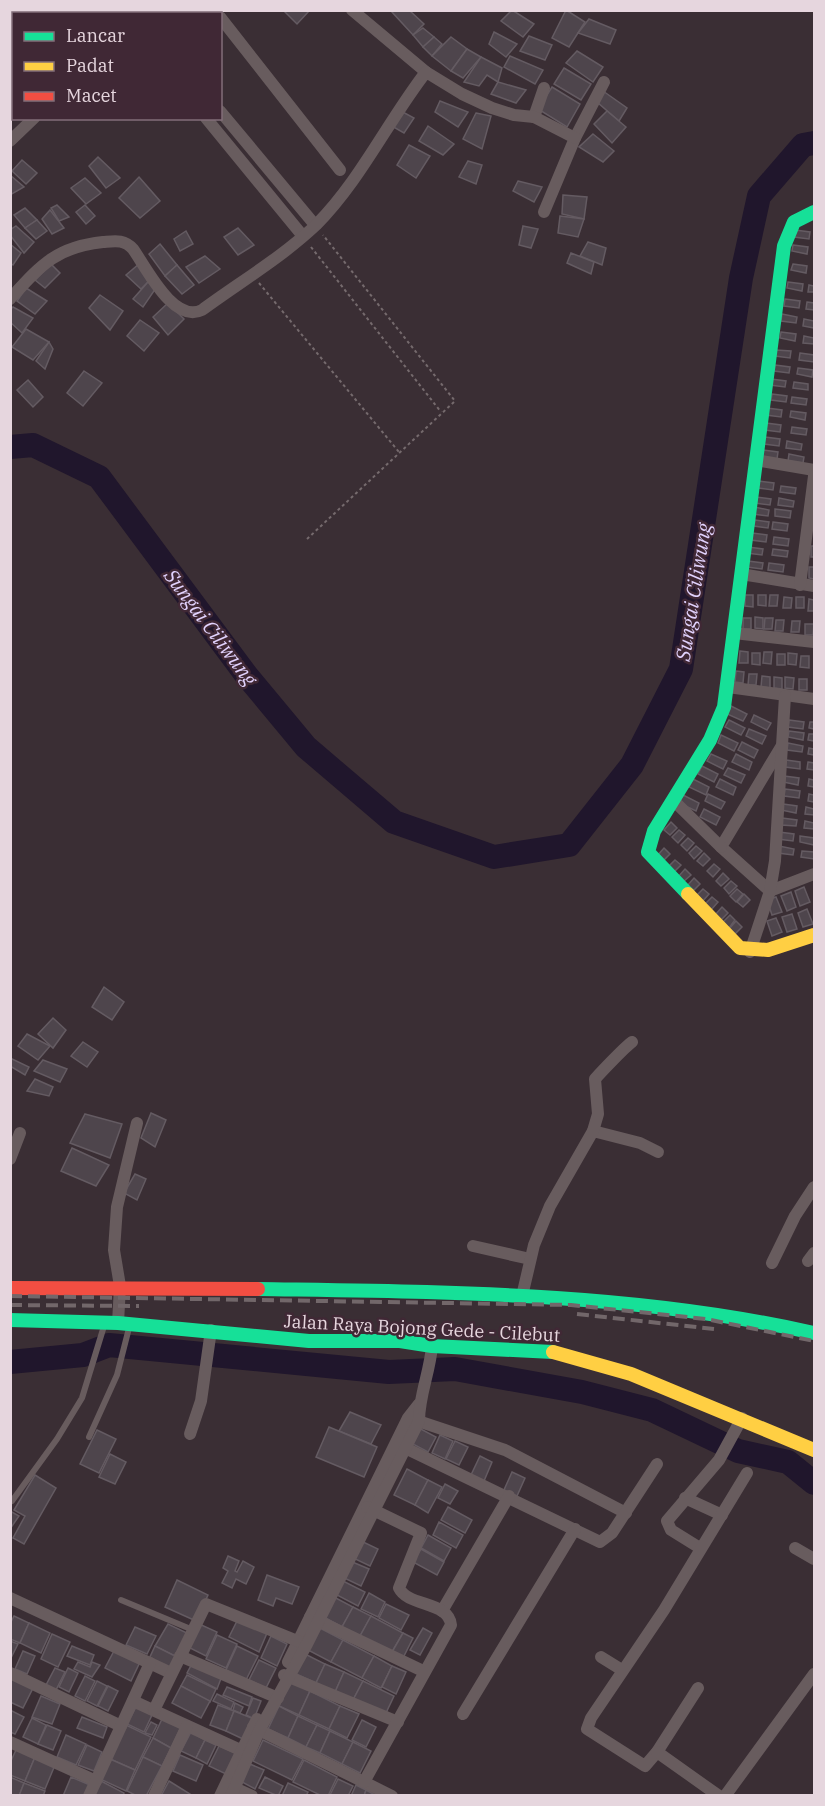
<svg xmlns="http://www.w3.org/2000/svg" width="825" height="1806" font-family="'IBM Plex Serif',serif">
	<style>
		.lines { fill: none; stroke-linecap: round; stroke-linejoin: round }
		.river { stroke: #20162c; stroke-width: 24 }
		.building { fill: #4e454c; stroke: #645b62; stroke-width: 1.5 }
		.path { stroke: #756a6d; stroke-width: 2; stroke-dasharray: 3 3; stroke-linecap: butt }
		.lane { stroke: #685c5e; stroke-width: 6 }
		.street { stroke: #685c5e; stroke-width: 12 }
		.fast { stroke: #16e098; stroke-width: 14 }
		.slow { stroke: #ffcf43; stroke-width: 14 }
		.jam { stroke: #f24e42; stroke-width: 14 }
		.rail { stroke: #72676a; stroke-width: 4; stroke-dasharray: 12 6; stroke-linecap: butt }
		.labels { text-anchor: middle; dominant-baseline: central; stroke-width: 5; stroke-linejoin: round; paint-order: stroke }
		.street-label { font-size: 18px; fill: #e6d6de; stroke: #402835 }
		.water-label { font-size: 20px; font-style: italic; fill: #e2d3fe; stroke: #402835 }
	</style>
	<rect width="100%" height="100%" fill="#3a2e34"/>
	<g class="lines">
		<g class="river">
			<polyline points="10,447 33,445 99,477 247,676 306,747 394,822 494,857 569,845 632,765 681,669 741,278 759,196 803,145 814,143"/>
			<polyline points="10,1362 83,1355 109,1345 389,1372 455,1369 582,1392 652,1410 738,1451 788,1462 814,1483"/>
		</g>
	</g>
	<g class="building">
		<polygon points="283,10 310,10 297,24"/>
		<polygon points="393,10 409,10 424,24 413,35 392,12"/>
		<polygon points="512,10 534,24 523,37 501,21"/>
		<polygon points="566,10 585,22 569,47 552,38"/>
		<polygon points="589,19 616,30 610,44 578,33"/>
		<polygon points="423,28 434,37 423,47 413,35"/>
		<polygon points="494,32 517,44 506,57 489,44"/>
		<polygon points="529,36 552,45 545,60 520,51"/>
		<polygon points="434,37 442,44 432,56 423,47"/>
		<polygon points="451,37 467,49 451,71 432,56"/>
		<polygon points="467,49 481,57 463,78 451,71"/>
		<polygon points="577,51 603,67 593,82 566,63"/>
		<polygon points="510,56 543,70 535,84 504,67"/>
		<polygon points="481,57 502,68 498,82 487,75 479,86 464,82"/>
		<polygon points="564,68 591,84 581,100 554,84"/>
		<polygon points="498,82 526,90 516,103 491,94"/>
		<polygon points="552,87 580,104 567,127 538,109"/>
		<polygon points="603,91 627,108 619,121 597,102"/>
		<polygon points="440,101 468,112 458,127 435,112"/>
		<polygon points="399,110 414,118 404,133 390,125"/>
		<polygon points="607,111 626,127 612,143 594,124"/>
		<polygon points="476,113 491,116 482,149 463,139"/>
		<polygon points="428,126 454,144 443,155 419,141"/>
		<polygon points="593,134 614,151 603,162 579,147"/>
		<polygon points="409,145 430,156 416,178 397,165"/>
		<polygon points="98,157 120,178 106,188 89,166"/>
		<polygon points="22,160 37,173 26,184 12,171"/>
		<polygon points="468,161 482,165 476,184 459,177"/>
		<polygon points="10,175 24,187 10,195"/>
		<polygon points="139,177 160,201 140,218 119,198"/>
		<polygon points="85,178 101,193 86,204 71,188"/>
		<polygon points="518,181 542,187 534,202 513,191"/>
		<polygon points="563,195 587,197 584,219 562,214"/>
		<polygon points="57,205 69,217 59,221 51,208"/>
		<polygon points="85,205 95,216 86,224 76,212"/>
		<polygon points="25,208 37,220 25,228 14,215"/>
		<polygon points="50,210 64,228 52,234 42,219"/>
		<polygon points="560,216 584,219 578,237 558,233"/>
		<polygon points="37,220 47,231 36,239 25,228"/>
		<polygon points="16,226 34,242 24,253 10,235 10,230"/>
		<polygon points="523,226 538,229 531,248 519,245"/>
		<polygon points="238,228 254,245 238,255 224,237"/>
		<polygon points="795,230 810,232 809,239 794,237"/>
		<polygon points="186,231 193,244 180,251 174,239"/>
		<polygon points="588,242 606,248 602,265 580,256"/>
		<polygon points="10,244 21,253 13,265 10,263"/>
		<polygon points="160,244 177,265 165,276 149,254"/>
		<polygon points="793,245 808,247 807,254 792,251"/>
		<polygon points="571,253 594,262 591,274 567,263"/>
		<polygon points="205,256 220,269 199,283 186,267"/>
		<polygon points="51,264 60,273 45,288 35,280"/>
		<polygon points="139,264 148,282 141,289 126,275"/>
		<polygon points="793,264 807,266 806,273 791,270"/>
		<polygon points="177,265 194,285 182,294 165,276"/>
		<polygon points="148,282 156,288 143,307 133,299"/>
		<polygon points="788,282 803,284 802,291 787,288"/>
		<polygon points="809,285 814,286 814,292 808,292"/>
		<polygon points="26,288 47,301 35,314 17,301"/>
		<polygon points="100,295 123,311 110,330 89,308"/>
		<polygon points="785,299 800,301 799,308 784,306"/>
		<polygon points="807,302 814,303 814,310 806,309"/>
		<polygon points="168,303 184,319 168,335 153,317"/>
		<polygon points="13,307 33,318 22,333 10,322 10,310"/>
		<polygon points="782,314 797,317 796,323 781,321"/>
		<polygon points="804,319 814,321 814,328 803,326"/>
		<polygon points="140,320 159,333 144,351 127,336"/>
		<polygon points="26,329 49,342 33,360 12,347"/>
		<polygon points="781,332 796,334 795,341 780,338"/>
		<polygon points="804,336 814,338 814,344 803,343"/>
		<polygon points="49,342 53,349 45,369 36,361"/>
		<polygon points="776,350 791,351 790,358 775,356"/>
		<polygon points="800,353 814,355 814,362 799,360"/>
		<polygon points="775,365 790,367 789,373 774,371"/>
		<polygon points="798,368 813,370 812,377 797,374"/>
		<polygon points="84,371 102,383 83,406 67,393"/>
		<polygon points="771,379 786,381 785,387 770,385"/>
		<polygon points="28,380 43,397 33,407 17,390"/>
		<polygon points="794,382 808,384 808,390 793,388"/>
		<polygon points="772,394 787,396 786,402 771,400"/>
		<polygon points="792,397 807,399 806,405 791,403"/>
		<polygon points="767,408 782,410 781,417 766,415"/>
		<polygon points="791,411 806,413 805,420 790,417"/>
		<polygon points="766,423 781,425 780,432 765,430"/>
		<polygon points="792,427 807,429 806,435 791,433"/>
		<polygon points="765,437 780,439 779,446 764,444"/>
		<polygon points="787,441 802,444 801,450 786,448"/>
		<polygon points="763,450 778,452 777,459 762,457"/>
		<polygon points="789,454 804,457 803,463 788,461"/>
		<polygon points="759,481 774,483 773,490 758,488"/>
		<polygon points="781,486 796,488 795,494 780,492"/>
		<polygon points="756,497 771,499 770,505 755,503"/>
		<polygon points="779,498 794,501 793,507 778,505"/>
		<polygon points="754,507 769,510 768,516 753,514"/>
		<polygon points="775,509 791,511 790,518 775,516"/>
		<polygon points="755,520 769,522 768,528 754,526"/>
		<polygon points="773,522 788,524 787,531 772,529"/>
		<polygon points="752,533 767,535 766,542 751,540"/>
		<polygon points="774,537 789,539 788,546 773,544"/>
		<rect x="811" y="546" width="3" height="11"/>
		<polygon points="748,547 763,549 762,555 747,553"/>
		<polygon points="773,549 788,551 787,557 772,555"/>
		<polygon points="748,561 763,563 762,569 747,567"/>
		<polygon points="769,563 784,565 783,572 768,570"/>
		<polygon points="809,567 814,567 814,579 809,578"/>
		<polygon points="745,595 753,595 753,607 745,606"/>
		<polygon points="758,595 766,595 766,606 758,605"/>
		<polygon points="770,595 778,595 777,606 769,606"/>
		<polygon points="784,597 792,598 791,608 783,608"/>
		<rect x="796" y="597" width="8" height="11"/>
		<polygon points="809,599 814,600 814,611 808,611"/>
		<polygon points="755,617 763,618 763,629 755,628"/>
		<rect x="743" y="618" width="8" height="11"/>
		<polygon points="765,618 773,618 772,629 764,629"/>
		<polygon points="776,620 784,620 783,631 775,631"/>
		<polygon points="792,621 800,621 799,632 791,632"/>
		<polygon points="805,624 814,624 813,635 805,635"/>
		<polygon points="740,651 748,652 748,663 739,663"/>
		<polygon points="764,652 772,652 771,664 763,663"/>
		<polygon points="752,653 760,653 760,665 752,664"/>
		<polygon points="788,653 797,654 796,665 788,664"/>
		<rect x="777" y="654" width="8" height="11"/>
		<polygon points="801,656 809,656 809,668 800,667"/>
		<polygon points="736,671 744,672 743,683 735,682"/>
		<polygon points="749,674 757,674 756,685 748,685"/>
		<polygon points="762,676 770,677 770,688 761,687"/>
		<polygon points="774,677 782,678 782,689 774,688"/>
		<polygon points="785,677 794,678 793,689 785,688"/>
		<rect x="799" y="679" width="8" height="11"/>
		<polygon points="731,706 747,714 743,721 727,714"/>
		<polygon points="754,715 771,723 767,730 751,722"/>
		<polygon points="729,720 745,728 741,735 725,727"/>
		<polygon points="789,720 804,722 803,729 788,727"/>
		<polygon points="810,722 814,722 814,729 809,728"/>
		<polygon points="749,729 766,736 762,744 746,736"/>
		<polygon points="789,731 804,733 803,740 788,737"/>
		<polygon points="809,734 814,734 814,741 808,740"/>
		<polygon points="721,735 738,743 734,751 718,743"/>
		<polygon points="742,742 758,750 754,758 738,750"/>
		<polygon points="788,743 803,746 802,752 787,750"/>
		<polygon points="809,748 814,749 814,755 808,754"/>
		<polygon points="711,754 727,761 723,769 707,761"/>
		<polygon points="736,754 752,762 749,770 732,762"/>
		<polygon points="786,760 800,762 800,769 785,767"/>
		<polygon points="808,762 814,763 814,770 807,769"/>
		<polygon points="702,766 718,774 714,782 698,774"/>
		<polygon points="728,768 745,775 741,783 724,775"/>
		<polygon points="784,776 799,778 798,785 783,782"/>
		<polygon points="693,779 709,787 706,795 689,787"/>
		<polygon points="720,779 736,787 733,795 716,787"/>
		<polygon points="809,779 814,780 814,787 808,786"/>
		<polygon points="785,789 800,791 799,798 784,796"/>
		<polygon points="708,794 725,802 721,809 705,801"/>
		<polygon points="809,794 814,795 814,802 808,801"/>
		<polygon points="683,795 699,803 696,811 679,803"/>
		<polygon points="783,804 797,806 796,813 781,810"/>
		<polygon points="806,807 814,809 814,815 805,814"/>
		<polygon points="704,809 720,817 716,825 700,817"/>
		<polygon points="782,818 797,820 796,826 781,825"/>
		<polygon points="805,821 814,823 814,829 804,828"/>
		<polygon points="671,822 677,828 670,835 664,830"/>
		<polygon points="679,830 685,835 678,843 672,837"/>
		<polygon points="779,832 794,834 793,841 778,839"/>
		<polygon points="800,836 814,838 814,845 800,842"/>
		<polygon points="688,838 694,843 687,851 681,845"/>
		<polygon points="696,846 702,851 694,859 689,853"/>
		<polygon points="779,846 794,849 793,855 778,853"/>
		<polygon points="664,848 670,854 663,861 657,856"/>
		<polygon points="802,851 814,852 814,859 801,857"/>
		<polygon points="704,853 710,859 703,866 697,861"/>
		<polygon points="675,860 681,865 674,872 668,867"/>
		<polygon points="714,864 720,869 713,877 707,871"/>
		<polygon points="685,869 691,875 683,882 678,877"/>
		<polygon points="723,873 729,879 721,886 716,881"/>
		<polygon points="694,878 700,884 693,891 687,886"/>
		<polygon points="731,881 737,886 729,894 724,888"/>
		<polygon points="804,887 810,902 800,906 795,891"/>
		<polygon points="703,889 709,894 702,902 696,896"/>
		<polygon points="737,889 743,894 736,902 730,896"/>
		<polygon points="791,892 796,907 787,911 781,896"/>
		<polygon points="744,894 750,900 743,907 737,902"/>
		<polygon points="712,897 718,902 711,910 705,904"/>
		<polygon points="776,897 782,912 772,915 767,900"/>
		<polygon points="722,907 728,913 721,920 715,915"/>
		<polygon points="807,909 813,924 803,927 798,913"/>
		<polygon points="792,914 797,929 787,932 782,917"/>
		<polygon points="730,915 735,920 729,928 723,922"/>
		<polygon points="776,918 782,932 772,936 767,921"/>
		<polygon points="736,921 742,927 735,934 729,929"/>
		<polygon points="104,987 124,1002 112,1020 92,1007"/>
		<polygon points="53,1018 66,1030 53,1048 38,1034"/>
		<polygon points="27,1034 50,1046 38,1060 18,1046"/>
		<polygon points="83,1042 98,1052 87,1067 71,1056"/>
		<polygon points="10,1058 29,1067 25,1075 10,1066"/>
		<polygon points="43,1060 67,1069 60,1082 34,1071"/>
		<polygon points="35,1079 53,1087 49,1096 27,1091"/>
		<polygon points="151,1113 166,1120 155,1147 141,1138"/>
		<polygon points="85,1114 122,1124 110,1158 70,1143"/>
		<polygon points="72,1148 109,1165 96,1186 61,1171"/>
		<polygon points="135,1174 146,1179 137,1200 124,1193"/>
		<polygon points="350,1412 381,1425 371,1444 339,1431"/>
		<polygon points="329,1427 377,1447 364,1477 316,1457"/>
		<polygon points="417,1427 436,1437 428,1452 409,1442"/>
		<polygon points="97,1430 116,1439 99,1473 80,1464"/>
		<polygon points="440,1435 453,1441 445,1459 432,1453"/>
		<polygon points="455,1441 468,1447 459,1465 446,1459"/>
		<polygon points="110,1454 126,1462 115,1484 99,1477"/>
		<polygon points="480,1456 492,1462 484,1481 471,1475"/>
		<polygon points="407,1469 428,1480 415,1505 394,1495"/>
		<polygon points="512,1472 525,1478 517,1496 504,1490"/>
		<polygon points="35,1475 56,1488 24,1544 13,1538 25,1516 14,1510"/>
		<polygon points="428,1480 442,1487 428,1513 415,1505"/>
		<polygon points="445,1484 458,1491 450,1504 438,1498"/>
		<polygon points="448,1507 472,1520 465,1533 441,1520"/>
		<polygon points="10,1511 19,1516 10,1529"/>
		<polygon points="439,1522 463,1535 456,1548 433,1535"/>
		<polygon points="428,1535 451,1548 444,1561 421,1548"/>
		<polygon points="359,1540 378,1549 370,1566 351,1557"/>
		<polygon points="421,1549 444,1562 437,1575 413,1562"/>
		<polygon points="228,1556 239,1561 235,1571 237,1572 243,1561 254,1567 246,1584 236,1579 232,1588 222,1583 228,1571 223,1568"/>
		<polygon points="350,1561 369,1569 361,1586 342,1577"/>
		<polygon points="267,1575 299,1587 292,1604 276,1598 273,1606 258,1600"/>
		<polygon points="177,1580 208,1595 196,1621 165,1607"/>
		<polygon points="341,1580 365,1592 358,1606 335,1594"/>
		<polygon points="369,1593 385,1602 378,1617 361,1609"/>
		<polygon points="332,1596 353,1607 342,1627 322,1616"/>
		<polygon points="386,1604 409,1615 401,1630 379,1618"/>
		<polygon points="353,1607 371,1616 360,1636 342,1627"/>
		<polygon points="14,1616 29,1623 20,1643 10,1639 10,1624"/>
		<polygon points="371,1616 403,1633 392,1652 360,1636"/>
		<polygon points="238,1619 267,1633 259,1652 229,1637"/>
		<polygon points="29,1623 50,1633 41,1653 20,1643"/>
		<polygon points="197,1623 217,1632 206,1656 186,1646"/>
		<polygon points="168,1624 189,1634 177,1657 155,1646"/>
		<polygon points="135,1627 156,1636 147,1654 126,1645"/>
		<polygon points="318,1627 343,1640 331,1662 306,1649"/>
		<polygon points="423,1628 432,1633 420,1655 410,1650"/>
		<polygon points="403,1633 413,1638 403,1658 392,1652"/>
		<polygon points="52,1634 70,1642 58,1667 41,1659"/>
		<polygon points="217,1635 237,1644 226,1668 206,1659"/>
		<polygon points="271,1636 287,1644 277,1666 261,1658"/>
		<polygon points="343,1640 374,1656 362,1678 331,1662"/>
		<polygon points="10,1641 18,1644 10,1660"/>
		<polygon points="72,1646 94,1655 90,1665 67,1656"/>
		<polygon points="155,1646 177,1657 171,1670 149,1659"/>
		<polygon points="237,1646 258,1656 246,1680 226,1670"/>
		<polygon points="115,1649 140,1662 131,1681 105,1668"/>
		<polygon points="23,1651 35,1656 27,1674 15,1669"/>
		<polygon points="303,1653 325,1664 316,1683 294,1673"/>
		<polygon points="374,1656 392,1666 381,1688 362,1678"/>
		<polygon points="259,1660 276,1668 266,1688 249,1680"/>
		<polygon points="78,1662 90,1667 92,1662 100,1665 92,1677 74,1669"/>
		<polygon points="193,1662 222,1676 217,1689 187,1673"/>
		<polygon points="325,1664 344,1672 335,1692 316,1683"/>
		<polygon points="392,1666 406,1672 396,1694 382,1687"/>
		<polygon points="55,1668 65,1672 55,1692 45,1687"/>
		<polygon points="68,1668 78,1673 69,1692 59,1687"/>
		<polygon points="344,1672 363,1681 353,1700 335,1692"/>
		<polygon points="187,1675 216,1689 210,1702 181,1686"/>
		<polygon points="85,1676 95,1681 85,1701 75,1696"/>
		<polygon points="10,1678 33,1688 23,1708 10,1702"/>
		<polygon points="97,1681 107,1686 97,1706 87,1701"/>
		<polygon points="363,1681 394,1696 385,1715 353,1700"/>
		<polygon points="291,1682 310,1691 299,1715 279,1706"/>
		<polygon points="108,1686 118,1691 108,1711 98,1706"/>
		<polygon points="181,1686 210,1701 201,1718 172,1703"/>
		<polygon points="227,1687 252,1697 249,1706 223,1695"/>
		<polygon points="310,1691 340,1706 329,1729 299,1715"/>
		<polygon points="217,1694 234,1702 231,1709 213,1701"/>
		<polygon points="41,1696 60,1704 52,1724 32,1717"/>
		<polygon points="253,1698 261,1701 254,1719 246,1715"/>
		<polygon points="235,1703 243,1707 240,1713 233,1710"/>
		<polygon points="218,1705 234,1711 226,1731 210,1725"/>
		<polygon points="279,1706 298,1716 288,1738 268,1729"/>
		<polygon points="340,1706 359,1714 347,1738 329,1729"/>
		<polygon points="136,1707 152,1715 144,1732 127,1724"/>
		<polygon points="10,1710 24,1717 15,1734 10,1732"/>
		<polygon points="234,1711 254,1719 245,1740 226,1731"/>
		<polygon points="298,1716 317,1725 306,1747 288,1738"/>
		<polygon points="82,1717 107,1727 103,1738 77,1728"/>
		<polygon points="163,1717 182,1725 171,1748 153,1738"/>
		<polygon points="32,1718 46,1725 38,1744 23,1737"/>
		<polygon points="362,1720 376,1727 366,1747 352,1740"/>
		<polygon points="151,1722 157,1725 152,1735 145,1733"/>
		<polygon points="47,1725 61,1731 53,1750 38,1744"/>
		<polygon points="126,1725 151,1737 135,1770 110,1759"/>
		<polygon points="317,1725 330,1731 320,1753 306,1747"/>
		<polygon points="330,1731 353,1742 342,1764 320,1753"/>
		<polygon points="191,1732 205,1740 196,1758 181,1751"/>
		<polygon points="66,1735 86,1744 76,1765 57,1757"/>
		<polygon points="153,1738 171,1748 162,1766 143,1757"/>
		<polygon points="205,1740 216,1745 207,1764 196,1758"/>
		<polygon points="263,1740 303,1759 292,1780 253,1761"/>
		<polygon points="353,1742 371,1751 360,1773 342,1764"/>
		<polygon points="87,1745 102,1752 94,1771 78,1765"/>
		<polygon points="219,1746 236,1753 226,1774 209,1766"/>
		<polygon points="16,1750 35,1757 25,1781 10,1775 10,1763"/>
		<polygon points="180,1755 203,1765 196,1781 173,1771"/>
		<polygon points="35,1757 55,1765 45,1789 25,1781"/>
		<polygon points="143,1757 162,1766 146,1796 137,1796 127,1791"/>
		<polygon points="110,1759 135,1770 126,1791 100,1779"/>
		<polygon points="304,1760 337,1777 328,1796 322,1796 293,1782"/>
		<polygon points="250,1764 264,1770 255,1789 242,1782"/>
		<polygon points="10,1777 24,1783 19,1796 10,1796"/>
		<polygon points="71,1777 90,1785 86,1796 63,1796"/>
		<polygon points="265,1777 283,1786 278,1796 259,1788"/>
		<polygon points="338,1779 353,1786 348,1796 330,1795"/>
		<polygon points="101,1781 124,1793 123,1796 94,1796"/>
		<polygon points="169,1781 190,1794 189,1796 161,1796"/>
		<polygon points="24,1783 45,1791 43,1796 19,1796"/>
		<polygon points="288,1783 308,1792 306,1796 282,1796"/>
		<polygon points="356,1785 366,1790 364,1796 351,1796"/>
		<polygon points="366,1790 377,1796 364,1796"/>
	</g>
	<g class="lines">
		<g class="path">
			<polyline points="311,247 441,412"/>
			<polyline points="259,283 399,452"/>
			<polyline points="307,539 455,401 323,235"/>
		</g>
		<g class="lane">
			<polyline points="89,1437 117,1375 129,1328"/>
			<polyline points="12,1501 57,1439 82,1398 104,1326"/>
			<polyline points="121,1600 193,1630"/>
		</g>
		<g class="street">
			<polyline points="16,10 19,14"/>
			<polyline points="36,10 39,14"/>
			<polyline points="117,10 119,14"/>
			<polyline points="352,10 426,72"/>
			<polyline points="134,14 138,10"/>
			<polyline points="220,17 340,170"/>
			<polyline points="10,57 14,54"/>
			<polyline points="220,111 315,225"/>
			<polyline points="534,117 544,88"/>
			<polyline points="206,118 302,235"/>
			<polyline points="10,141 34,118"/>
			<polyline points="544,212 575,138 604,82"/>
			<path d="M10 299C41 265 56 247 103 242 115 241 124 239 133 249 147 269 174 324 202 310 240 282 281 258 316 225 360 181 388 121 426 72L462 94 492 108 514 115 534 117 575 138"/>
			<polyline points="755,460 814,470"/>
			<polyline points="741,574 814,586"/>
			<polyline points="800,585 814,476"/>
			<polyline points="734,633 814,642"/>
			<polyline points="728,687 814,699"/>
			<polyline points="781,747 721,847 770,891 814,874"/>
			<polyline points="674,801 721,847"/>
			<polyline points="750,952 770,891 775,861 785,696"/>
			<polyline points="593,1131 640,1143 658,1152"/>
			<polyline points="10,1159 20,1133"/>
			<polyline points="473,1246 530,1259"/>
			<polyline points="808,1261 814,1253"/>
			<polyline points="772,1263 795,1216 814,1187"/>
			<path d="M522 1296 534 1245 550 1206 593 1131 598 1114 595 1079C602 1071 626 1046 632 1042"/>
			<polyline points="118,1323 120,1286 114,1250 117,1207 137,1123"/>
			<polyline points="412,1419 505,1450 626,1513"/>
			<polyline points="190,1434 201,1401 211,1330"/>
			<polyline points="397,1444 600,1542 612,1533 657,1464"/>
			<polyline points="685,1498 722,1515"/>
			<polyline points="700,1548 671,1530 667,1521 719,1460 742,1418"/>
			<polyline points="795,1548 814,1559"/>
			<polyline points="10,1598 171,1673"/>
			<polyline points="442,1611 509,1496"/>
			<polyline points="310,1617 423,1671"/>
			<polyline points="180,1656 278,1698"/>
			<polyline points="601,1657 622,1670"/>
			<polyline points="288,1662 408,1418 419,1404"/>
			<polyline points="10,1673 121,1726"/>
			<polyline points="284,1675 398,1722"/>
			<polyline points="698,1688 657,1752 645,1766 587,1729 591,1718 664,1610 747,1473"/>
			<polyline points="133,1701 247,1753"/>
			<polyline points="154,1710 206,1604 305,1644"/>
			<polyline points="463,1714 575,1529"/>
			<polyline points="253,1727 392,1796"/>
			<polyline points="10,1742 96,1781"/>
			<polyline points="657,1752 719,1796"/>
			<path d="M364 1782 451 1625C449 1601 408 1607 399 1588L421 1533 367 1507"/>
			<polyline points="228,1785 252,1796"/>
			<polyline points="89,1796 150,1663"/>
			<polyline points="154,1796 187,1726"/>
			<polyline points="220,1796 257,1719"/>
			<path d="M231 1796 260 1729 307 1644 419 1421C419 1395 430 1372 432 1346"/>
			<polyline points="725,1796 814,1674"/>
		</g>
		<g class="fast">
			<polyline points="688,894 648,852 654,831 710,740 724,707 784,246 794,222 814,212"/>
			<path d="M258 1289C444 1292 632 1292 814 1333"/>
			<polyline points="10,1320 118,1323 309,1341 400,1341 432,1346 553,1352"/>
		</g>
		<g class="slow">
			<polyline points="688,894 740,948 768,950 814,935"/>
			<polyline points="553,1352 631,1374 814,1450"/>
		</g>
		<polyline class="jam" points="10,1288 258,1289"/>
		<g class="rail">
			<polyline points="10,1296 571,1305 706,1319 814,1341"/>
			<polyline points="10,1305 139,1306"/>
			<polyline points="577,1314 714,1329"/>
		</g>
	</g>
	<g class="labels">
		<g class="street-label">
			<text transform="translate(422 1328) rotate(3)">Jalan Raya Bojong Gede - Cilebut</text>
		</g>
		<g class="water-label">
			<text transform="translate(693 592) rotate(-81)">Sungai Ciliwung</text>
			<text transform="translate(211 627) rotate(53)">Sungai Ciliwung</text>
		</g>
	</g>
	<rect width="825" height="1806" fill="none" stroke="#e6d6de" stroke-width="24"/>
	<rect x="12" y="12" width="210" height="108" fill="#402835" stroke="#826e79" stroke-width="1.5"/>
	<rect x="24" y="32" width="30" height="9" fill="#16e098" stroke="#826e79" stroke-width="1.5"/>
	<text x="66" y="42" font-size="18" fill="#e6d6de">Lancar</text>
	<rect x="24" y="62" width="30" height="9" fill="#ffcf43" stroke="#826e79" stroke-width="1.5"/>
	<text x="66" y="72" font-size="18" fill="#e6d6de">Padat</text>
	<rect x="24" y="92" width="30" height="9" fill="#f24e42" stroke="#826e79" stroke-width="1.5"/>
	<text x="66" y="102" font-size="18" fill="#e6d6de">Macet</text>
</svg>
